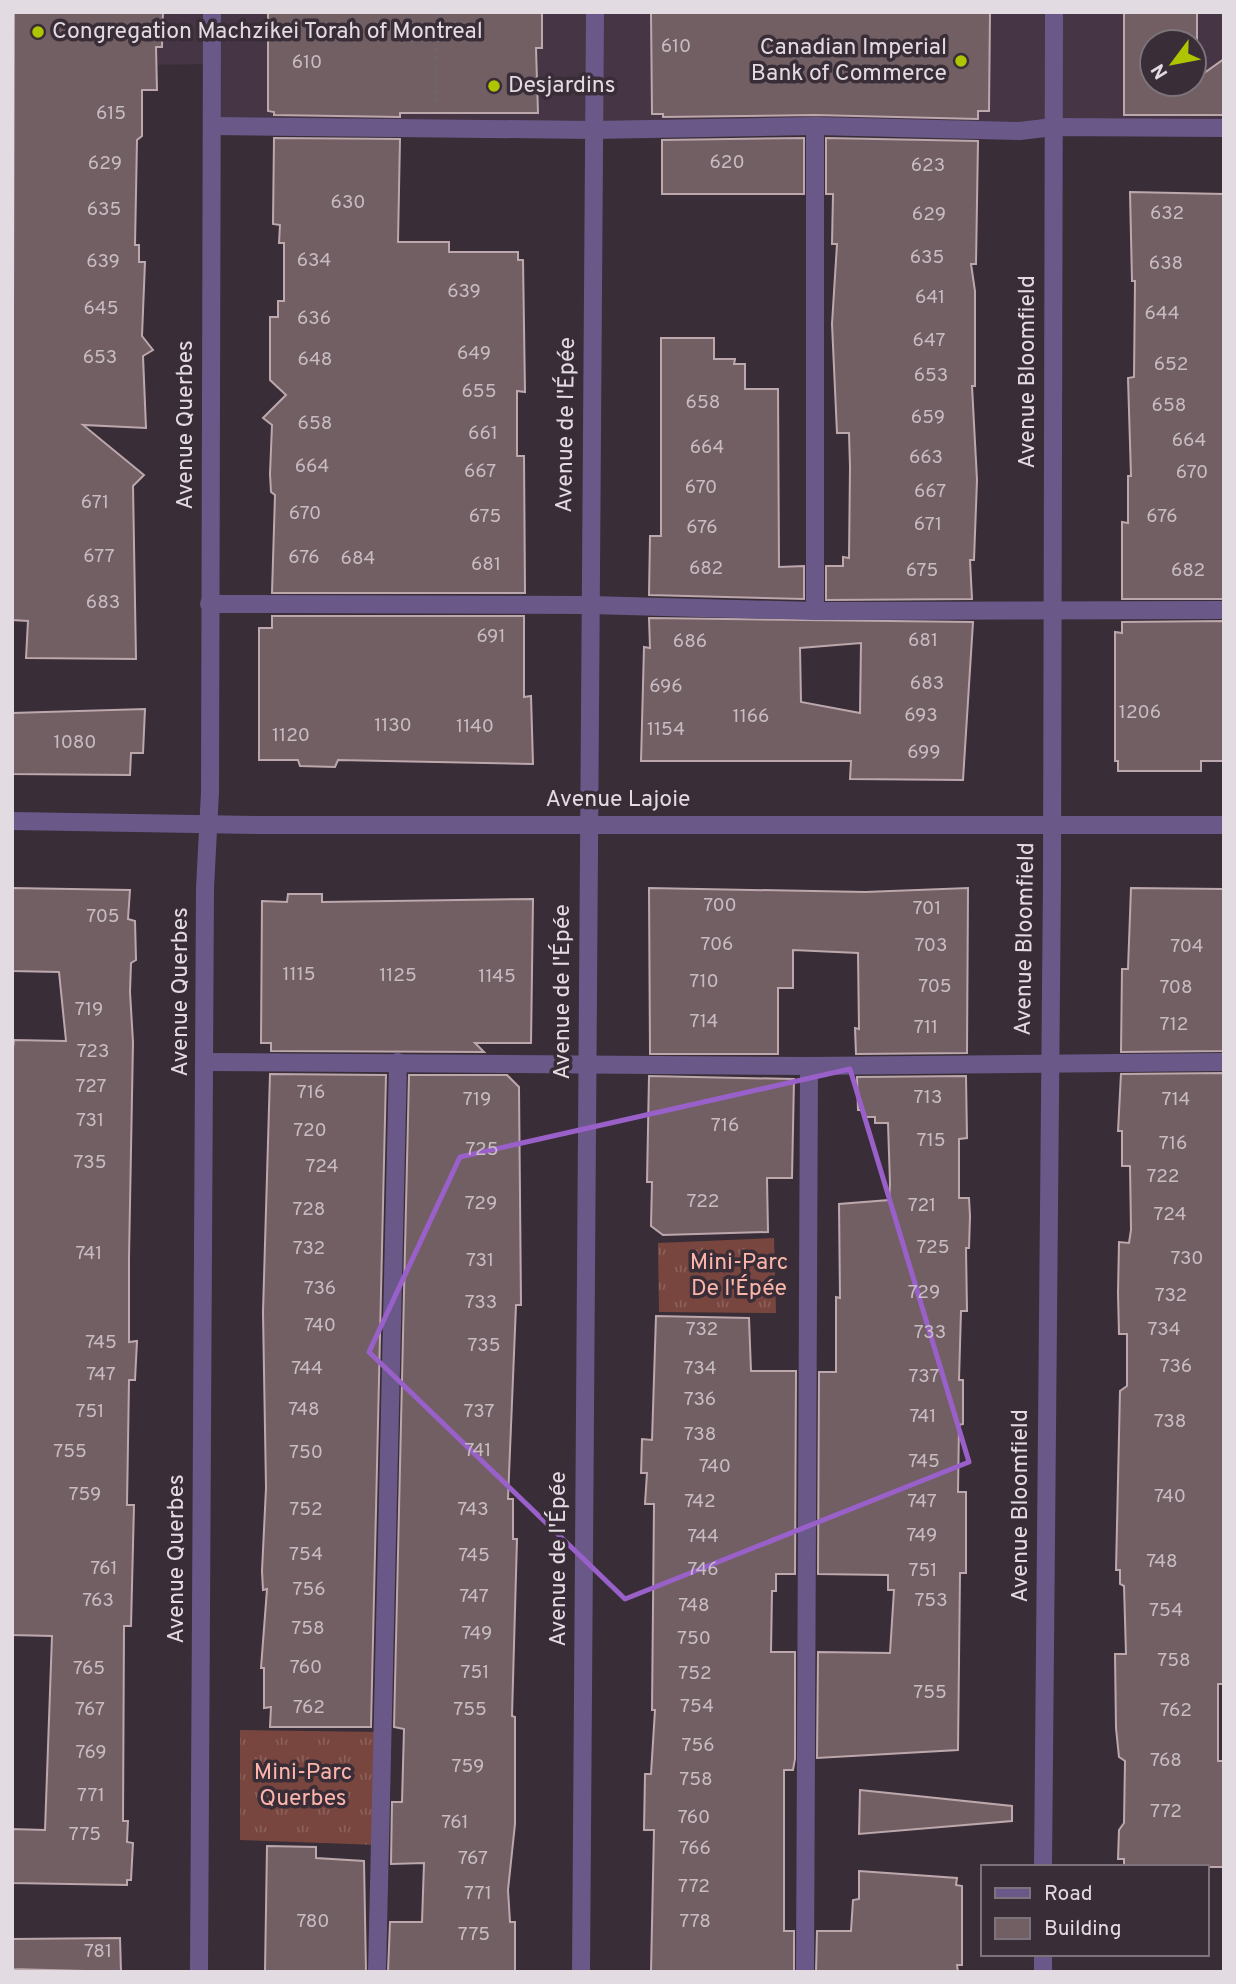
<svg xmlns="http://www.w3.org/2000/svg" width="1236" height="1984" font-family="Overpass,sans-serif">
	<style>
		.built { fill: #463544; fill-rule: evenodd }
		.grass { fill: url(#grass-tufts) }
		.building { fill: #725f64; stroke: #bca7ac; stroke-width: 2; fill-rule: evenodd }
		.lines { fill: none; stroke-linecap: round; stroke-linejoin: round }
		.path { stroke: #6e636c; stroke-width: 4.5; stroke-dasharray: 3.5 5; stroke-linecap: butt }
		.minor { stroke: #6a5888; stroke-width: 18 }
		.marked { fill: none; stroke: #9a60ca; stroke-width: 5; stroke-linejoin: round }
		.poi-dot { fill: #b0c502; stroke: #392d37; stroke-width: 2.5 }
		.labels { text-anchor: middle; dominant-baseline: central; stroke-width: 7; stroke-linejoin: round; paint-order: stroke }
		.number-label { font-size: 19px; fill: #c7bcc2 }
		.poi-label { font-size: 23px; fill: #e3dbe2; stroke: #392d37; text-anchor: start }
		.street-label { font-size: 23px; fill: #e3dbe2; stroke: #392d37 }
		.park-label { font-size: 23px; fill: #fcb5aa; stroke: #392d37 }
	</style>
	<defs>
		<pattern id="grass-tufts" width="24" height="20" patternUnits="userSpaceOnUse" patternTransform="scale(1.75)"><rect width="24" height="20" fill="#78463f"/><path d="M3 7l-1-3M5 7V3M7 7l1-3M15 17l-1-3M17 17v-4M19 17l1-3" fill="none" stroke="#8b605a"/></pattern>
	</defs>
	<rect width="100%" height="100%" fill="#392d37"/>
	<path class="built" d="M12 12H1224V128L213 126 212 64 12 67ZM1152 42H1194V84H1152Z"/>
	<g class="grass">
		<polygon points="774,1238 776,1313 659,1312 658,1243"/>
		<polygon points="240,1730 382,1732 378,1845 240,1840"/>
	</g>
	<g class="building">
		<polygon points="14,12 163,12 162,47 156,47 157,90 142,90 142,136 137,140 135,245 139,245 139,262 145,262 142,336 153,350 143,356 146,428 83,425 144,475 133,486 136,659 26,658 28,621 12,620"/>
		<polygon points="268,12 542,12 542,48 536,48 538,113 400,113 400,117 274,115 274,112 268,111"/>
		<polygon points="651,12 990,12 989,111 978,111 978,119 815,115 663,117 663,114 652,114"/>
		<path d="M1124 12H1197V78L1224 59V115H1124ZM1152 42H1194V84H1152Z"/>
		<polygon points="274,138 400,139 398,242 449,242 449,252 518,252 518,260 523,260 525,392 517,391 517,456 524,456 525,593 272,593 275,495 271,492 270,474 272,425 263,418 286,395 270,380 270,317 278,317 278,301 284,301 284,243 279,243 280,225 273,224"/>
		<polygon points="804,138 804,194 662,194 662,140"/>
		<polygon points="826,138 978,141 976,264 971,264 975,291 975,386 972,386 977,480 974,560 970,560 972,599 826,600 826,566 843,566 843,557 849,558 850,467 849,433 837,433 832,324 837,244 832,244 833,194 826,194"/>
		<polygon points="1130,192 1224,194 1224,599 1122,599 1122,522 1128,523 1128,476 1131,476 1128,378 1134,377 1135,281 1132,281"/>
		<polygon points="661,338 714,338 714,359 735,359 734,364 745,364 745,389 778,389 779,567 804,566 804,599 649,595 650,536 661,536"/>
		<polygon points="272,616 524,616 524,697 531,696 533,764 338,760 335,767 300,766 298,760 259,760 259,628 272,628"/>
		<path d="M649 618 973 622 963 780 850 779 851 761H641L644 647 650 648ZM861 643 860 713 801 702 800 648Z"/>
		<polygon points="1224,621 1224,761 1201,761 1201,771 1118,771 1118,761 1115,761 1115,632 1122,633 1122,622"/>
		<polygon points="145,709 143,753 131,753 130,775 12,774 12,713"/>
		<polygon points="12,888 130,890 128,919 135,921 136,960 131,963 130,992 133,1042 129,1258 129,1342 137,1341 135,1380 129,1380 127,1505 134,1505 131,1626 124,1626 123,1821 128,1821 127,1842 133,1843 131,1880 127,1880 127,1885 12,1883 12,1829 45,1830 52,1636 12,1635 12,1055 14,1040 66,1041 59,972 12,971"/>
		<polygon points="649,888 865,892 968,888 967,1053 856,1054 855,1028 859,1029 858,953 793,950 793,988 778,988 778,1054 650,1054"/>
		<polygon points="1131,888 1224,889 1224,1051 1121,1052 1122,969 1128,969"/>
		<polygon points="288,894 322,894 322,902 533,899 531,1043 475,1043 484,1052 271,1051 271,1043 261,1043 262,901 287,902"/>
		<polygon points="1224,1073 1223,1684 1218,1684 1218,1761 1224,1761 1224,1867 1124,1867 1124,1859 1118,1859 1119,1830 1124,1823 1125,1761 1119,1757 1116,1728 1115,1654 1126,1654 1124,1586 1120,1584 1120,1570 1116,1570 1120,1391 1127,1386 1127,1334 1119,1334 1118,1293 1119,1242 1129,1243 1131,1230 1130,1166 1122,1166 1122,1131 1118,1131 1121,1074"/>
		<polygon points="270,1074 386,1075 371,1727 270,1727 271,1707 264,1708 264,1668 261,1668 267,1589 263,1590 262,1571 266,1488 263,1312"/>
		<polygon points="409,1075 507,1075 519,1087 521,1305 516,1305 508,1499 513,1499 513,1539 517,1539 512,1716 515,1717 515,1824 508,1890 510,1922 515,1922 515,1972 388,1972 390,1922 422,1922 424,1863 391,1864 392,1802 402,1802 404,1729 394,1727"/>
		<polygon points="649,1076 794,1079 792,1178 767,1178 768,1232 663,1235 651,1226 652,1182 647,1182"/>
		<polygon points="966,1076 967,1138 959,1139 959,1198 969,1198 970,1216 969,1248 966,1248 967,1311 961,1311 959,1380 963,1380 963,1424 959,1425 958,1492 966,1492 966,1573 960,1573 958,1750 817,1758 818,1652 890,1653 894,1590 888,1590 888,1575 818,1574 819,1372 836,1372 836,1297 840,1298 839,1204 889,1200 890,1184 888,1123 875,1123 875,1117 863,1117 863,1110 858,1110 857,1077"/>
		<polygon points="656,1316 749,1318 751,1371 796,1371 795,1574 776,1574 776,1591 772,1591 771,1652 795,1652 795,1759 793,1770 784,1770 784,1931 794,1931 794,1972 651,1972 654,1830 644,1830 645,1774 651,1774 655,1710 652,1710 654,1504 645,1504 647,1473 641,1473 642,1439 652,1440"/>
		<polygon points="860,1790 1012,1806 1012,1821 859,1834"/>
		<polygon points="267,1846 316,1847 316,1858 364,1861 366,1972 265,1972"/>
		<polygon points="859,1871 957,1878 956,1885 962,1886 962,1965 957,1965 958,1972 816,1972 817,1931 851,1931 853,1900 859,1899"/>
		<polygon points="120,1938 121,1972 12,1969 12,1939"/>
	</g>
	<g class="lines">
		<polyline class="path" points="436,102 436,12"/>
		<g class="minor">
			<polyline points="213,126 593,130 815,126 1020,131 1053,127 1224,128"/>
			<polyline points="815,126 815,611"/>
			<polyline points="209,604 590,605 815,611 1224,610"/>
			<polyline points="12,821 260,825 1224,825"/>
			<polyline points="205,1062 809,1066 1224,1062"/>
			<polyline points="1043,1867 1052,880 1054,12"/>
			<polyline points="199,1972 205,888 210,792 212,12"/>
			<polyline points="377,1972 398,1062"/>
			<polyline points="581,1972 595,12"/>
			<polyline points="805,1972 809,1066"/>
			<polyline points="1043,1972 1043,1954"/>
		</g>
	</g>
	<path class="marked" d="M850 1069 969 1462 625 1599 369 1352 460 1157Z"/>
	<g class="poi-dot">
		<circle cx="38" cy="32" r="7"/>
		<circle cx="961" cy="61" r="7"/>
		<circle cx="494" cy="86" r="7"/>
	</g>
	<g class="labels">
		<g class="number-label">
			<text x="676" y="47">610</text>
			<text x="307" y="63">610</text>
			<text x="111" y="114">615</text>
			<text x="727" y="163">620</text>
			<text x="105" y="164">629</text>
			<text x="928" y="166">623</text>
			<text x="348" y="203">630</text>
			<text x="104" y="210">635</text>
			<text x="1167" y="214">632</text>
			<text x="929" y="215">629</text>
			<text x="927" y="258">635</text>
			<text x="314" y="261">634</text>
			<text x="103" y="262">639</text>
			<text x="1166" y="264">638</text>
			<text x="464" y="292">639</text>
			<text x="930" y="298">641</text>
			<text x="101" y="309">645</text>
			<text x="1162" y="314">644</text>
			<text x="314" y="319">636</text>
			<text x="929" y="341">647</text>
			<text x="474" y="354">649</text>
			<text x="100" y="358">653</text>
			<text x="315" y="360">648</text>
			<text x="1171" y="365">652</text>
			<text x="931" y="376">653</text>
			<text x="479" y="392">655</text>
			<text x="703" y="403">658</text>
			<text x="1169" y="406">658</text>
			<text x="928" y="418">659</text>
			<text x="315" y="424">658</text>
			<text x="483" y="434">661</text>
			<text x="1189" y="441">664</text>
			<text x="707" y="448">664</text>
			<text x="926" y="458">663</text>
			<text x="312" y="467">664</text>
			<text x="480" y="472">667</text>
			<text x="1192" y="473">670</text>
			<text x="701" y="488">670</text>
			<text x="930" y="492">667</text>
			<text x="95" y="503">671</text>
			<text x="305" y="514">670</text>
			<text x="485" y="517">675</text>
			<text x="1162" y="517">676</text>
			<text x="928" y="525">671</text>
			<text x="702" y="528">676</text>
			<text x="99" y="557">677</text>
			<text x="304" y="558">676</text>
			<text x="358" y="559">684</text>
			<text x="486" y="565">681</text>
			<text x="706" y="569">682</text>
			<text x="922" y="571">675</text>
			<text x="1188" y="571">682</text>
			<text x="103" y="603">683</text>
			<text x="491" y="637">691</text>
			<text x="923" y="641">681</text>
			<text x="690" y="642">686</text>
			<text x="927" y="684">683</text>
			<text x="666" y="687">696</text>
			<text x="1140" y="713">1206</text>
			<text x="921" y="716">693</text>
			<text x="751" y="717">1166</text>
			<text x="393" y="726">1130</text>
			<text x="475" y="727">1140</text>
			<text x="666" y="730">1154</text>
			<text x="291" y="736">1120</text>
			<text x="75" y="743">1080</text>
			<text x="924" y="753">699</text>
			<text x="720" y="906">700</text>
			<text x="927" y="909">701</text>
			<text x="103" y="917">705</text>
			<text x="717" y="945">706</text>
			<text x="931" y="946">703</text>
			<text x="1187" y="947">704</text>
			<text x="299" y="975">1115</text>
			<text x="398" y="976">1125</text>
			<text x="497" y="977">1145</text>
			<text x="704" y="982">710</text>
			<text x="935" y="987">705</text>
			<text x="1176" y="988">708</text>
			<text x="89" y="1010">719</text>
			<text x="704" y="1022">714</text>
			<text x="1174" y="1025">712</text>
			<text x="926" y="1028">711</text>
			<text x="93" y="1052">723</text>
			<text x="91" y="1087">727</text>
			<text x="311" y="1093">716</text>
			<text x="928" y="1098">713</text>
			<text x="477" y="1100">719</text>
			<text x="1176" y="1100">714</text>
			<text x="90" y="1121">731</text>
			<text x="725" y="1126">716</text>
			<text x="310" y="1131">720</text>
			<text x="931" y="1141">715</text>
			<text x="1173" y="1144">716</text>
			<text x="482" y="1150">725</text>
			<text x="90" y="1163">735</text>
			<text x="322" y="1167">724</text>
			<text x="1163" y="1177">722</text>
			<text x="703" y="1202">722</text>
			<text x="481" y="1204">729</text>
			<text x="922" y="1206">721</text>
			<text x="309" y="1210">728</text>
			<text x="1170" y="1215">724</text>
			<text x="933" y="1248">725</text>
			<text x="309" y="1249">732</text>
			<text x="89" y="1254">741</text>
			<text x="1187" y="1259">730</text>
			<text x="480" y="1261">731</text>
			<text x="320" y="1289">736</text>
			<text x="924" y="1293">729</text>
			<text x="1171" y="1296">732</text>
			<text x="481" y="1303">733</text>
			<text x="320" y="1326">740</text>
			<text x="702" y="1330">732</text>
			<text x="1164" y="1330">734</text>
			<text x="930" y="1333">733</text>
			<text x="101" y="1343">745</text>
			<text x="484" y="1346">735</text>
			<text x="1176" y="1367">736</text>
			<text x="307" y="1369">744</text>
			<text x="700" y="1369">734</text>
			<text x="101" y="1375">747</text>
			<text x="924" y="1377">737</text>
			<text x="700" y="1400">736</text>
			<text x="304" y="1410">748</text>
			<text x="90" y="1412">751</text>
			<text x="479" y="1412">737</text>
			<text x="923" y="1417">741</text>
			<text x="1170" y="1422">738</text>
			<text x="700" y="1435">738</text>
			<text x="478" y="1451">741</text>
			<text x="70" y="1452">755</text>
			<text x="306" y="1453">750</text>
			<text x="924" y="1462">745</text>
			<text x="715" y="1467">740</text>
			<text x="85" y="1495">759</text>
			<text x="1170" y="1497">740</text>
			<text x="700" y="1502">742</text>
			<text x="922" y="1502">747</text>
			<text x="306" y="1510">752</text>
			<text x="473" y="1510">743</text>
			<text x="922" y="1536">749</text>
			<text x="703" y="1537">744</text>
			<text x="306" y="1555">754</text>
			<text x="474" y="1556">745</text>
			<text x="1162" y="1562">748</text>
			<text x="104" y="1569">761</text>
			<text x="703" y="1570">746</text>
			<text x="923" y="1571">751</text>
			<text x="309" y="1590">756</text>
			<text x="474" y="1597">747</text>
			<text x="98" y="1601">763</text>
			<text x="931" y="1601">753</text>
			<text x="694" y="1606">748</text>
			<text x="1166" y="1611">754</text>
			<text x="308" y="1629">758</text>
			<text x="477" y="1634">749</text>
			<text x="694" y="1639">750</text>
			<text x="1174" y="1661">758</text>
			<text x="306" y="1668">760</text>
			<text x="89" y="1669">765</text>
			<text x="475" y="1673">751</text>
			<text x="695" y="1674">752</text>
			<text x="930" y="1693">755</text>
			<text x="697" y="1707">754</text>
			<text x="309" y="1708">762</text>
			<text x="90" y="1710">767</text>
			<text x="470" y="1710">755</text>
			<text x="1176" y="1711">762</text>
			<text x="698" y="1746">756</text>
			<text x="91" y="1753">769</text>
			<text x="1166" y="1761">768</text>
			<text x="468" y="1767">759</text>
			<text x="696" y="1780">758</text>
			<text x="91" y="1796">771</text>
			<text x="1166" y="1812">772</text>
			<text x="694" y="1818">760</text>
			<text x="455" y="1823">761</text>
			<text x="85" y="1835">775</text>
			<text x="695" y="1849">766</text>
			<text x="473" y="1859">767</text>
			<text x="694" y="1887">772</text>
			<text x="478" y="1894">771</text>
			<text x="313" y="1922">780</text>
			<text x="695" y="1922">778</text>
			<text x="474" y="1935">775</text>
			<text x="98" y="1952">781</text>
		</g>
		<g class="poi-label">
			<text x="52" y="32">Congregation Machzikei Torah of Montreal</text>
			<text x="947" y="48" text-anchor="end">Canadian Imperial<tspan x="947" dy="26">Bank of Commerce</tspan></text>
			<text x="508" y="86">Desjardins</text>
		</g>
		<g class="street-label">
			<text transform="translate(1028 372) rotate(-90)">Avenue Bloomfield</text>
			<text transform="translate(186 425) rotate(-90)">Avenue Querbes</text>
			<text transform="translate(567 425) rotate(-89)">Avenue de l'Épée</text>
			<text x="618" y="800">Avenue Lajoie</text>
			<text transform="translate(1026 939) rotate(-89)">Avenue Bloomfield</text>
			<text transform="translate(181 992) rotate(-90)">Avenue Querbes</text>
			<text transform="translate(563 992) rotate(-90)">Avenue de l'Épée</text>
			<text transform="translate(1021 1506) rotate(-90)">Avenue Bloomfield</text>
			<text transform="translate(177 1559) rotate(-90)">Avenue Querbes</text>
			<text transform="translate(559 1559) rotate(-90)">Avenue de l'Épée</text>
		</g>
		<g class="park-label">
			<text x="739" y="1263">Mini-Parc<tspan x="739" dy="26">De l'Épée</tspan></text>
			<text x="303" y="1773">Mini-Parc<tspan x="303" dy="26">Querbes</tspan></text>
		</g>
	</g>
	<rect width="1236" height="1984" fill="none" stroke="#e3dbe2" stroke-width="28"/>
	<rect x="981" y="1865" width="228" height="91" fill="#392d37" stroke="#7d737b" stroke-width="2"/>
	<rect x="995" y="1888" width="35" height="10" fill="#6a5888" stroke="#7d737b" stroke-width="2"/>
	<text x="1044" y="1900" font-size="21" fill="#e3dbe2">Road</text>
	<rect x="995" y="1918" width="35" height="21" fill="#725f64" stroke="#7d737b" stroke-width="2"/>
	<text x="1044" y="1935" font-size="21" fill="#e3dbe2">Building</text>
	<g transform="translate(1173 63) rotate(238)"><circle r="33" fill="#392d37" stroke="#7d737b" stroke-width="2"/>
	<path d="M0-5L12 26L0 18L-12 26Z" fill="#b0c502"/>
	<text y="-10" font-size="19" font-weight="bold" text-anchor="middle" fill="#e3dbe2">N</text>
	</g>
</svg>
